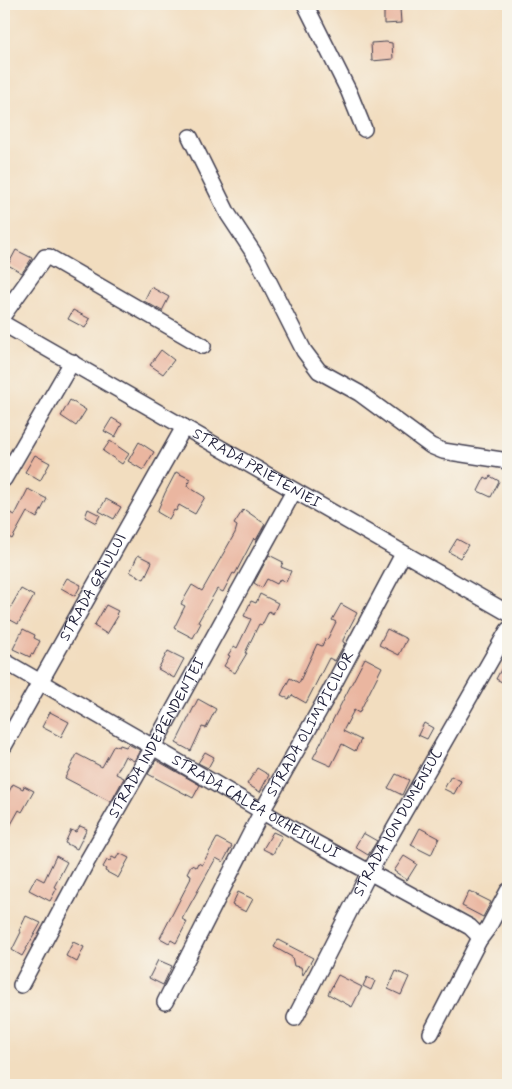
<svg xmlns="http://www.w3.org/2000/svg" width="512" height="1089" font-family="Mynerve,sans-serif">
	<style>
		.building { fill: #eab6a0 }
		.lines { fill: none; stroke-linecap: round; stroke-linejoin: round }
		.minor-casing { stroke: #413e4f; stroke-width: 18 }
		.minor { stroke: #fff; stroke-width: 15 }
		.labels { text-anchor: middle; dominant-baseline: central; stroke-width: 4; stroke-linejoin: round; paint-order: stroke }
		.street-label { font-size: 15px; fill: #22223b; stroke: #f7f3e8 }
	</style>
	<rect width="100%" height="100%" fill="#f7f3e8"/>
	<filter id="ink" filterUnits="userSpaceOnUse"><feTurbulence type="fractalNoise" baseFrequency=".02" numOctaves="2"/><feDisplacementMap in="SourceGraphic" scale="10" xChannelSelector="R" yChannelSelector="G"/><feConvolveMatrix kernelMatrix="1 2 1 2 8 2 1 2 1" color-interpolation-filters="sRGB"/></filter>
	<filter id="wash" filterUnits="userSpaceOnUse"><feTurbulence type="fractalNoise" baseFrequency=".0096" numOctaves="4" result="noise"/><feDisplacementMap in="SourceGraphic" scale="20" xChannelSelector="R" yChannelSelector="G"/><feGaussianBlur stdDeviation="1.12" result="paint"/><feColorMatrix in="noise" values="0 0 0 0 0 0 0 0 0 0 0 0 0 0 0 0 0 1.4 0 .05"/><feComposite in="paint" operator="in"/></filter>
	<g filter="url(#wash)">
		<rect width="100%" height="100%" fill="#f2ddbf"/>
		<g id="blocks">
			<g class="building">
				<polygon points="400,8 401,23 384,24 384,9"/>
				<polygon points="386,42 392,43 393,59 372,61 371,43"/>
				<polygon points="16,250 32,258 22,273 8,265"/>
				<polygon points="151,287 169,297 162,311 144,301"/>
				<polygon points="73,310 90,319 85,328 68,319"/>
				<polygon points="161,350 174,360 163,374 150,365"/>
				<polygon points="70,400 86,410 76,426 61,416"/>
				<polygon points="112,418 122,424 115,437 104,431"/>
				<polygon points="110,441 129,454 122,464 103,451"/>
				<polygon points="139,442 154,452 143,470 128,461"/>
				<polygon points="35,455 50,463 40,481 25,472"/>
				<polygon points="176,472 190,479 187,486 205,497 195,514 179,505 176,511 174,510 169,519 157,512 165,493"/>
				<polygon points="490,476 499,481 491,497 478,491 485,477 488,479"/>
				<polygon points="28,489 47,499 37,518 27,512 12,539 4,534 4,517 7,511 15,515"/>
				<polygon points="106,499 121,507 114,519 99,511"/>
				<polygon points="88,509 100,515 96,523 85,517"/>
				<polygon points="243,510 244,511 245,510 265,524 256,540 254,538 235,574 233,573 223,592 217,589 198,622 201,623 193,638 174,628 185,606 181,604 192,585 202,591 235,533 237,526 234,524"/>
				<polygon points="457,539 468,545 460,558 449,552"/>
				<polygon points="138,555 152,562 144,579 130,572"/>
				<polygon points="269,555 283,562 281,567 291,571 286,582 280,579 277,584 267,579 262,588 254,583"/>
				<polygon points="67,578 81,585 75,596 61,588"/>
				<polygon points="21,589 34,596 18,624 5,617"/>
				<polygon points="260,594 278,603 273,614 269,611 262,625 259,624 245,653 247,653 235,673 224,666 230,656 228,655 234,646 237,648 251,619 244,616 251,601 256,603"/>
				<polygon points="341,604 357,613 343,640 343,642 345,643 335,661 329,658 306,703 292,695 289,699 281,695 290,678 299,683 317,644 322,646 325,639 327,640 336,622 332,620"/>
				<polygon points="106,605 118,611 116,614 118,616 107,634 94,626"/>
				<polygon points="23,629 35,635 34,638 40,641 33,655 31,654 30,657 13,649"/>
				<polygon points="387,629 407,639 399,655 379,645"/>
				<polygon points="168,651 184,659 174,678 158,669"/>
				<polygon points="508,656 508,685 496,679"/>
				<polygon points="365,658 382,667 359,713 354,710 343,731 361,740 355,751 342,744 331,766 313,758"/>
				<polygon points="198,699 216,709 206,728 202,727 191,751 176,743"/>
				<polygon points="50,712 69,722 61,737 42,727"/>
				<polygon points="424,723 433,728 427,739 418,735"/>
				<polygon points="128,744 140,750 134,761 125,756 116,774 124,778 111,802 65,778 77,754 102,767 114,745 119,747 120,745 126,747"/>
				<polygon points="205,752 214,757 208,768 198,763"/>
				<polygon points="156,760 200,785 193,798 148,774"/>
				<polygon points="257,768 269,775 260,792 247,784"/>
				<polygon points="396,774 409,780 402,795 388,788"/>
				<polygon points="451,776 461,781 454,794 444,789"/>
				<polygon points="13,784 23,789 24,786 34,791 22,812 19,810 4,837 4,801"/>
				<polygon points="80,826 87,829 77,849 65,843 71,830 76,832"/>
				<polygon points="420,828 439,838 431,855 411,845"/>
				<polygon points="273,832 282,836 273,854 263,849"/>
				<polygon points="363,833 377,841 368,855 355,847"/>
				<polygon points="217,838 232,846 223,862 216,858 182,919 187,922 176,943 171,940 169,943 160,938 190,880 191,875 187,873 191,865 196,867 198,863 202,865"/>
				<polygon points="119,853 129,858 118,878 105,871 106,869 103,867 107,860 110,861 112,857 116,859"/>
				<polygon points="56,856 67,862 54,887 57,888 50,901 29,890 36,877 44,881"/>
				<polygon points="404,856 417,864 407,880 394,871"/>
				<polygon points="469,891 491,902 483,917 462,906"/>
				<polygon points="238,892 253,899 246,912 232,905"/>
				<polygon points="26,916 41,923 22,956 12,950 21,932 19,931"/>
				<polygon points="278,940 313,958 303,975 301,967 294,966 292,957 274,947"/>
				<polygon points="73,942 84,947 77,962 66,956"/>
				<polygon points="158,960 172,966 163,985 149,978"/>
				<polygon points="396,971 409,977 401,995 388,989"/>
				<polygon points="338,975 362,987 352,1007 328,994"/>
				<polygon points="367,977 375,981 371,990 363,986"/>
			</g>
		</g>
	</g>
	<g filter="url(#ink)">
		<use href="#blocks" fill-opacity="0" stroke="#413e4f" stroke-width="1"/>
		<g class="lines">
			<g class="minor-casing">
				<g id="minor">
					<polyline points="305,4 349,92 364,129"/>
					<polyline points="190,137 228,214 257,258 304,351 319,371 359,393 431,446 443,451 508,461"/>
					<polyline points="4,314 45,257 49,257 203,346"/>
					<path id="s1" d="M4 324 508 613"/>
					<polyline points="4,479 72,362"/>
					<path id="s2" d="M4 661 153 747 314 842 470 927 477 934 479 940"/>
					<path id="s3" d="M4 746 184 427"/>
					<path id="s4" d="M21 985 85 865 153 747 294 491"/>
					<path id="s5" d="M165 1002 262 811 328 695 403 554"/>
					<path id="s6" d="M295 1018 369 873 508 630"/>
					<polyline points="431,1033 479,940 488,928 508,891"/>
				</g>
			</g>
			<use href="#minor" class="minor"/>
		</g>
	</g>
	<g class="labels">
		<g class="street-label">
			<text stroke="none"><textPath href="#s1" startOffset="291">STRADA PRIETENIEI</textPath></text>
			<text stroke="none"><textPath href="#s3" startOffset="182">STRADA GRÎULUI</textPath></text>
			<text stroke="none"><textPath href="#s5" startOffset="314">STRADA OLIMPICILOR</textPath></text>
			<text stroke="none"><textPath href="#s4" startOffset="282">STRADA INDEPENDENȚEI</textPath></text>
			<text stroke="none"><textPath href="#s2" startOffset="291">STRADA CALEA ORHEIULUI</textPath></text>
			<text stroke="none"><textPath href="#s6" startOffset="221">STRADA ION DUMENIUC</textPath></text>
		</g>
	</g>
	<rect width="512" height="1089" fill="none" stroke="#f7f3e8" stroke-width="20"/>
</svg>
